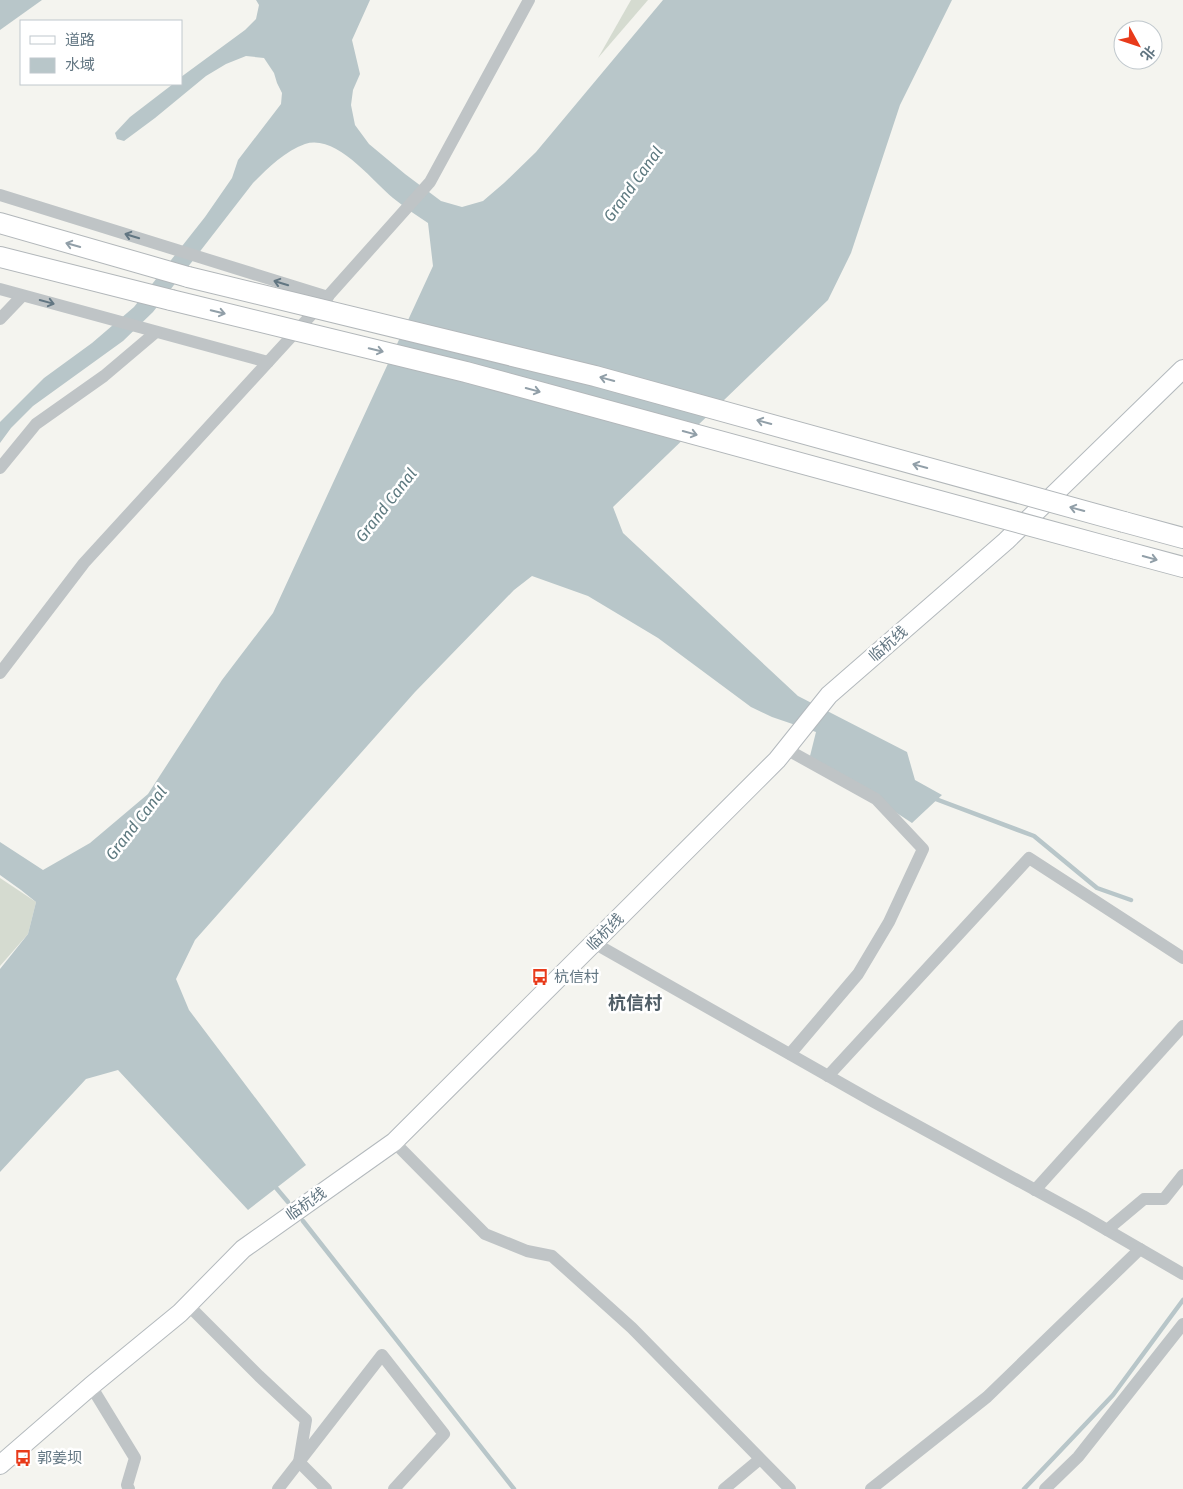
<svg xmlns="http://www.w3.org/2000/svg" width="1183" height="1489" font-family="'Fira Sans','Noto Sans SC',sans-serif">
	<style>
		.green { fill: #d5dbd0 }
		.water { fill: #b8c6c9 }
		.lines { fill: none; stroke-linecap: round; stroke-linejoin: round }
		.stream { stroke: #b8c6c9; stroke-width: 4.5 }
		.secondary-casing { stroke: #b3b9bd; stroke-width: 20 }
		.primary-casing { stroke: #b2b7ba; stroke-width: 22 }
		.street { stroke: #bfc4c6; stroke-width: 12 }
		.secondary { stroke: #fff; stroke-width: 18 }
		.primary { stroke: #fff; stroke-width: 20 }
		.primary-bridge-casing { stroke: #b2b7ba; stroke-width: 22; stroke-linecap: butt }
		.primary-bridge { stroke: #fff; stroke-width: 20 }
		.oneway { stroke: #627682 }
		.oneway2 { stroke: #919fa8 }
		.labels { text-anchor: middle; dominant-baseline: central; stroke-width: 5; stroke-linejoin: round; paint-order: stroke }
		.street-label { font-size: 15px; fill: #627682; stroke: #fff }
		.poi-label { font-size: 15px; fill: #627682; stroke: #fff; text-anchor: start }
		.water-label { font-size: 16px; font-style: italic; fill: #5d797f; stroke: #fff }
		.quarter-label { font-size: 18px; font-weight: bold; fill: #505e67; stroke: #fff }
	</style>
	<rect width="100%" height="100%" fill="#f4f4ef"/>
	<g class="green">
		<polygon points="631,0 648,0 598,58"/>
		<polygon points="0,878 36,902 28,934 0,966"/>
	</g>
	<g class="water">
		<polygon points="0,0 42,0 0,30"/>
		<path d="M256 0H370L352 40 360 74 353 90 351 105 355 125 369 144 405 174 441 201 462 207 483 201 504 183 536 152 663 0H952L900 105 851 253 828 300 613 507 623 533 798 696 907 752 915 780 942 795 912 823 810 756 816 732 772 717 751 707 658 638 588 596 532 576 514 590 415 692 195 940 176 979 189 1010 306 1165 248 1210 118 1070 86 1079 0 1172V969L28 934 36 902 21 890 0 875V842L43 870 90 843 148 794 222 680 273 613 433 266 428 223C416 215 404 207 393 198 372 181 337 134 305 144 285 151 268 168 253 183L153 312 123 341 33 406 11 428 0 443V422L44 378 92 343 134 307 205 217 232 178 238 160 281 104 282 93 277 83 274 73 264 58 246 56 226 64 206 76 155 118 124 141 117 139 115 133 130 117 173 84H181V77L245 30 256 19 259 5Z"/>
	</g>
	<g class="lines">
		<g class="stream">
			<polyline points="933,798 1034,836 1097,888 1131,900"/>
			<polyline points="272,1183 288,1202"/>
			<polyline points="303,1221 514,1489"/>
			<polyline points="1024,1489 1113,1395 1183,1300"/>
		</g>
		<g class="secondary-casing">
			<polyline id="secondary" points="0,1465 91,1386 180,1313 243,1249 394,1142 777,760 829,695 1006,541 1183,369"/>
		</g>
		<g class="primary-casing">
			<g id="primary">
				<polyline points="0,223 188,277"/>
				<polyline points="0,257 171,300"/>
				<polyline points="1124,522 1183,538"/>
				<polyline points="1116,549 1183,567"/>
			</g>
		</g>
		<g class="street">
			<polyline points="0,195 328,297"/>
			<polyline points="0,289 268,362"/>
			<polyline points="0,319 22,296"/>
			<polyline points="0,468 36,424 104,376 156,332"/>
			<polyline points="0,673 84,563 313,313 430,182 529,0"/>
			<polyline points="786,749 876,799 923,849 889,922 858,974 790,1054"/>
			<polyline points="594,943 874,1102 1083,1216 1183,1274"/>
			<polyline points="828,1076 1029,858 1183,958"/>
			<polyline points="394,1142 485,1234 527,1251 552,1256 632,1328 790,1489"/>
			<polyline points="1035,1190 1183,1026"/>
			<polyline points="1107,1230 1144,1199 1164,1199 1183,1175"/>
			<polyline points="188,1305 259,1376 306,1420 299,1462 326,1489"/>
			<polyline points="91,1386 135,1458 127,1485 129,1489"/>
			<polyline points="278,1489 382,1355 444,1434 394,1489"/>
			<polyline points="724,1489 760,1459"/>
			<polyline points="871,1489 987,1397 1140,1249"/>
			<polyline points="1045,1489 1078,1457 1183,1324"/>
		</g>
		<use href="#secondary" class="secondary"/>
		<use href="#primary" class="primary"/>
		<g class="primary-bridge-casing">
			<g id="primary-bridge">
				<polyline points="188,277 595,376 1124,522"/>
				<polyline points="171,300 466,372 1116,549"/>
			</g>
		</g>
		<use href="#primary-bridge" class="primary-bridge"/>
	</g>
	<defs><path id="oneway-shaft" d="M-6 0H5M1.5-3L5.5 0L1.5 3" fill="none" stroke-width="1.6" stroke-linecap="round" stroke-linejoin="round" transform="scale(1.25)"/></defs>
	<g class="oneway">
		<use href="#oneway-shaft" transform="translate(132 236) rotate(-163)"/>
		<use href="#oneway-shaft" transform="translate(281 283) rotate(-163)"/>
		<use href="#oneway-shaft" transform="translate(47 302) rotate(15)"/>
	</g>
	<g class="oneway2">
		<use href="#oneway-shaft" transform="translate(73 245) rotate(-164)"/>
		<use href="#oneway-shaft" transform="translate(218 312) rotate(14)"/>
		<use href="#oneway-shaft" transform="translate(376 350) rotate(14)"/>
		<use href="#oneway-shaft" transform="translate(607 379) rotate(-165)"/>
		<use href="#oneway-shaft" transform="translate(533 390) rotate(15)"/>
		<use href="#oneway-shaft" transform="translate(764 422) rotate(-165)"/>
		<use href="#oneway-shaft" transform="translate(690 433) rotate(15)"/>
		<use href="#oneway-shaft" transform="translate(920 466) rotate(-165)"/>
		<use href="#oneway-shaft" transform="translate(1077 509) rotate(-165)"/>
		<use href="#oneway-shaft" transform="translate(1150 558) rotate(15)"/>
	</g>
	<defs>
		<g id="bus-bare" transform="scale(1.35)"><path d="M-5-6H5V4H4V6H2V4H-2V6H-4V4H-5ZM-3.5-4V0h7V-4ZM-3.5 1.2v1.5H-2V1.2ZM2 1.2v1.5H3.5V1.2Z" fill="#e83b1b" stroke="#fff" stroke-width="2.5" paint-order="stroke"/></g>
	</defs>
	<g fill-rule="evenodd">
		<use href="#bus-bare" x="540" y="977"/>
		<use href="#bus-bare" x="23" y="1458"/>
	</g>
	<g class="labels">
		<g class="street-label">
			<text transform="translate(888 644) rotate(-41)">临杭线</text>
			<text transform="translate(605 932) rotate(-45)">临杭线</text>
			<text transform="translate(306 1204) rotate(-35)">临杭线</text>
		</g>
		<g class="poi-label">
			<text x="554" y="977">杭信村</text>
			<text x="37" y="1458">郭姜坝</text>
		</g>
		<g class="water-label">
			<text transform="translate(633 184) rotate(-54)">Grand Canal</text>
			<text transform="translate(386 505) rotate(-52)">Grand Canal</text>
			<text transform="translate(136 823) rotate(-52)">Grand Canal</text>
		</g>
		<g class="quarter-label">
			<text x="635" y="1003">杭信村</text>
		</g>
	</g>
	<rect x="20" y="20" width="162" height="65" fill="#ffffff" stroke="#c0c8cd"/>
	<rect x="30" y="36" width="25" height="8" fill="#ffffff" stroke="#c0c8cd"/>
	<text x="65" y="45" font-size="15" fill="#627682">道路</text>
	<rect x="30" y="58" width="25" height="15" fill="#b8c6c9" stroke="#c0c8cd"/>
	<text x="65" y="70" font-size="15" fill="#627682">水域</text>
	<g transform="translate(1138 45) rotate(130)"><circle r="24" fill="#ffffff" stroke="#c0c8cd"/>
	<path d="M0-4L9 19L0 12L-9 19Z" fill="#e83b1b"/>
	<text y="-8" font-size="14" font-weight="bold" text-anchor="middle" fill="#627682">北</text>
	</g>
</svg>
